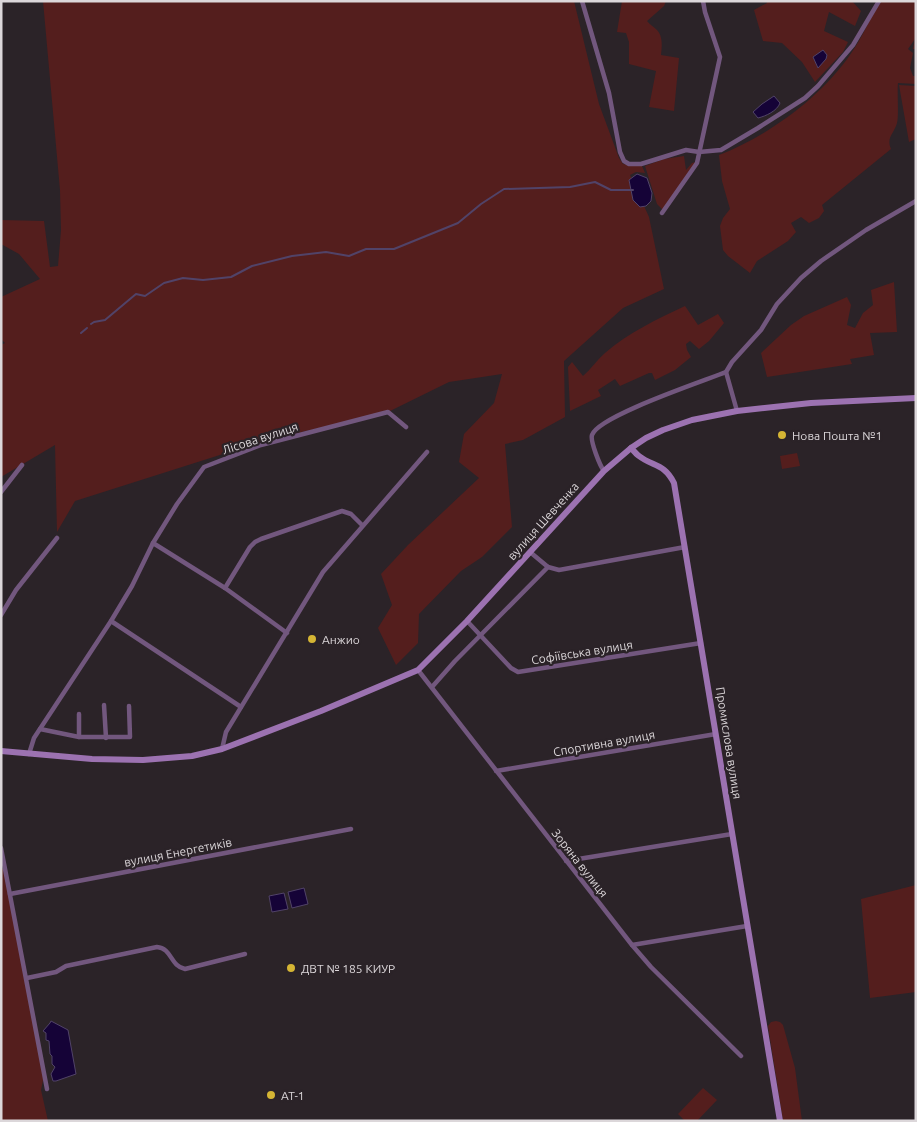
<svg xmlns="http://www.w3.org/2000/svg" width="917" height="1122" font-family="Ubuntu,sans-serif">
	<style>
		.green { fill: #541e1d }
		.water { fill: #150337; stroke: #514368 }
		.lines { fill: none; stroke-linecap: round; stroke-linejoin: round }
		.stream { stroke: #514368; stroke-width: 2 }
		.street { stroke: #72577e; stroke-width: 4.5 }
		.secondary { stroke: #9c72b1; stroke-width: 6 }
		.poi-dot { fill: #d5b534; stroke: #2b2328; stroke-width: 2 }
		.labels { text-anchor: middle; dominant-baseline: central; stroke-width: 4.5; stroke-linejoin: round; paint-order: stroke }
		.poi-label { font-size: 12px; fill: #dcd7da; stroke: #2b2328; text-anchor: start }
		.street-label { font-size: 12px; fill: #dcd7da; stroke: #2b2328 }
	</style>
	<rect width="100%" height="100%" fill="#2b2328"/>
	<g class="green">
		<polygon points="43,1 574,1 599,104 619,158 623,164 642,166 645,173 636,172 630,175 649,217 664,289 623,308 564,361 565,417 523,440 505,444 512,527 482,557 461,571 419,614 418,643 396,665 378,628 392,605 381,574 408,545 479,478 459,462 464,434 494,403 502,374 449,382 388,412 267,440 75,501 57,532 55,445 1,477 1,345 5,343 1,339 1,297 40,279 19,254 1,244 1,220 44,221 50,267 58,266 61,230 60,190"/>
		<path d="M622 1H666L664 6 647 21C650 25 653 26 657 30 663 36 662 47 661 55L679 58 674 111 649 107 656 71 629 64V42L626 33 617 32Z"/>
		<polygon points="767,1 852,1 861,11 855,26 829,12 824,31 848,42 843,52 815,82 802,62 782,43 763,41 754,10 767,3"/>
		<path d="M879 1H916V49H913L915 39 908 49 913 53 910 68 913 76H916V84L898 83C897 92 899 117 897 123 894 134 886 137 891 149L822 205 824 211 819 218 809 223 801 217 791 223 796 232 788 241 757 261 750 273 728 256 723 250 720 226 723 218 730 209 722 181 719 155C768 136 820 98 850 55 862 38 870 19 879 1Z"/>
		<polygon points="899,85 916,86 916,139 909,142"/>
		<polygon points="684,156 686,170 692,163 696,162 663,210 657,204 645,166 664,159"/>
		<polygon points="894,282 897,332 870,333 874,355 850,359 852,364 767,377 761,353 791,325 804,316 847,297 851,305 847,325 855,328 863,313 873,305 871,290"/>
		<path d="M685 306 698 325 718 314 724 323 709 341 699 349 690 341 686 344 687 350 691 357 675 370 655 380 652 373H649L620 386 615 379 598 390 601 396 570 411 568 367 572 362 583 376C591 369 597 360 605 353 628 333 657 319 685 306Z"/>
		<polygon points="797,453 800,466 782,469 780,456"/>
		<polygon points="1,869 5,869 44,1075 41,1090 48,1121 1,1121"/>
		<polygon points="916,885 916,992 870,998 861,899"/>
		<polygon points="776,1021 780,1022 783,1025 795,1068 802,1121 783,1121 768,1026 771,1022"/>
		<polygon points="703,1088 717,1100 697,1121 685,1121 678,1114"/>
	</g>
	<g class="water">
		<polygon points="823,50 827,55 826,59 818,68 813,57"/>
		<path d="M774 96 780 103C777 111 766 116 758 118L753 112 762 104Z"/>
		<polygon points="637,174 647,178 652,193 651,201 646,206 640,207 633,200 629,180"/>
		<polygon points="304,888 308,904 292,908 288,892"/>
		<polygon points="284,893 288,909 272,912 269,896"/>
		<polygon points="51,1021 68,1030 76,1074 56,1081 53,1081 51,1074 55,1067 52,1064 52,1056 50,1054 49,1041 46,1040 46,1033 43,1031 50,1023"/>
	</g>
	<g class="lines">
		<g class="stream">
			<polyline points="91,324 94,322 105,320 136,294 145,296 164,283 183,278 203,280 231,277 252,266 292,256 326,252 349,256 366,249 394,249 458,223 481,204 504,189 570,187 595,182 611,190 633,190"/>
			<polyline points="81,333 87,328"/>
		</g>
		<g class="street">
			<polyline points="582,1 609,93 620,152 624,161 629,164 641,164 686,150 699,152 721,150 758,128 805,98 818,86 853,45 879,1"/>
			<polyline points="662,213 697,163 720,57 705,12 703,1"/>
			<polyline points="726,372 737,411"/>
			<path d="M604 471C600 466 590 441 592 435 598 416 704 381 726 372L732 362 761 330 777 304 801 278 821 261 866 230 916 201"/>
			<polyline points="1,492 22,465"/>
			<polyline points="153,543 225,588 287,633"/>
			<polyline points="530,552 548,567 559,570 685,547"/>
			<polyline points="225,588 250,547 255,542 261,539 342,511 351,514 362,525"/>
			<polyline points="1,615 16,590 57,538"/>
			<polyline points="111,621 241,707"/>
			<polyline points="467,621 511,668 518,672 701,643"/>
			<polyline points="418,670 632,945 651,967 741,1056"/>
			<polyline points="432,687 455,661 548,567"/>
			<polyline points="104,705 106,738"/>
			<polyline points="79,714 79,737"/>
			<polyline points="40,729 79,737 130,737 129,706"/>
			<polyline points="222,749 226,732 323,572 427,452"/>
			<polyline points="29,754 34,738 111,621 132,586 153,543 177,504 204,467 261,445 388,412 406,427"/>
			<polyline points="496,771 716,734"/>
			<polyline points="1,848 47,1089"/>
			<polyline points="566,861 732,834"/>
			<polyline points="10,894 351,829"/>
			<polyline points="632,945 747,926"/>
			<path d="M27 978 56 972 66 966 157 947C172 948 170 966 185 969L245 954"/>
		</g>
		<g class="secondary">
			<path d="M631 448C633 450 636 454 639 456 653 467 664 463 674 483L780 1121"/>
			<polyline points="1,751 92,759 143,760 192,756 222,749 321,711 418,670 467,621 604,471 631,448 646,438 663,430 692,420 737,411 811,403 916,398"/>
		</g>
	</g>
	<g class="poi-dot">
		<circle cx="782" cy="435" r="5"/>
		<circle cx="312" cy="639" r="5"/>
		<circle cx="291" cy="968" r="5"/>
		<circle cx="271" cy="1095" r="5"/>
	</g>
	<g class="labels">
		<g class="poi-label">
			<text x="792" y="435">Нова Пошта №1</text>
			<text x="322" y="639">Анжио</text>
			<text x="301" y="968">ДВТ № 185 КИУР</text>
			<text x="281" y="1095">АТ-1</text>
		</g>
		<g class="street-label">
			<text transform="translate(260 438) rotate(-18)">Лісова вулиця</text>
			<text transform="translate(543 521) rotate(-48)">вулиця Шевченка</text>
			<text transform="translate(582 652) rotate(-9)">Софіївська вулиця</text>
			<text transform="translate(604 743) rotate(-10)">Спортивна вулиця</text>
			<text transform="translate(729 743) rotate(81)">Промислова вулиця</text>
			<text transform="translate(178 852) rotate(-11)">вулиця Енергетиків</text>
			<text transform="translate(580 863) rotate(52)">Зоряна вулиця</text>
		</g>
	</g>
	<rect width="917" height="1122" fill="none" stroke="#dcd7da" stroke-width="5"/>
</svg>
